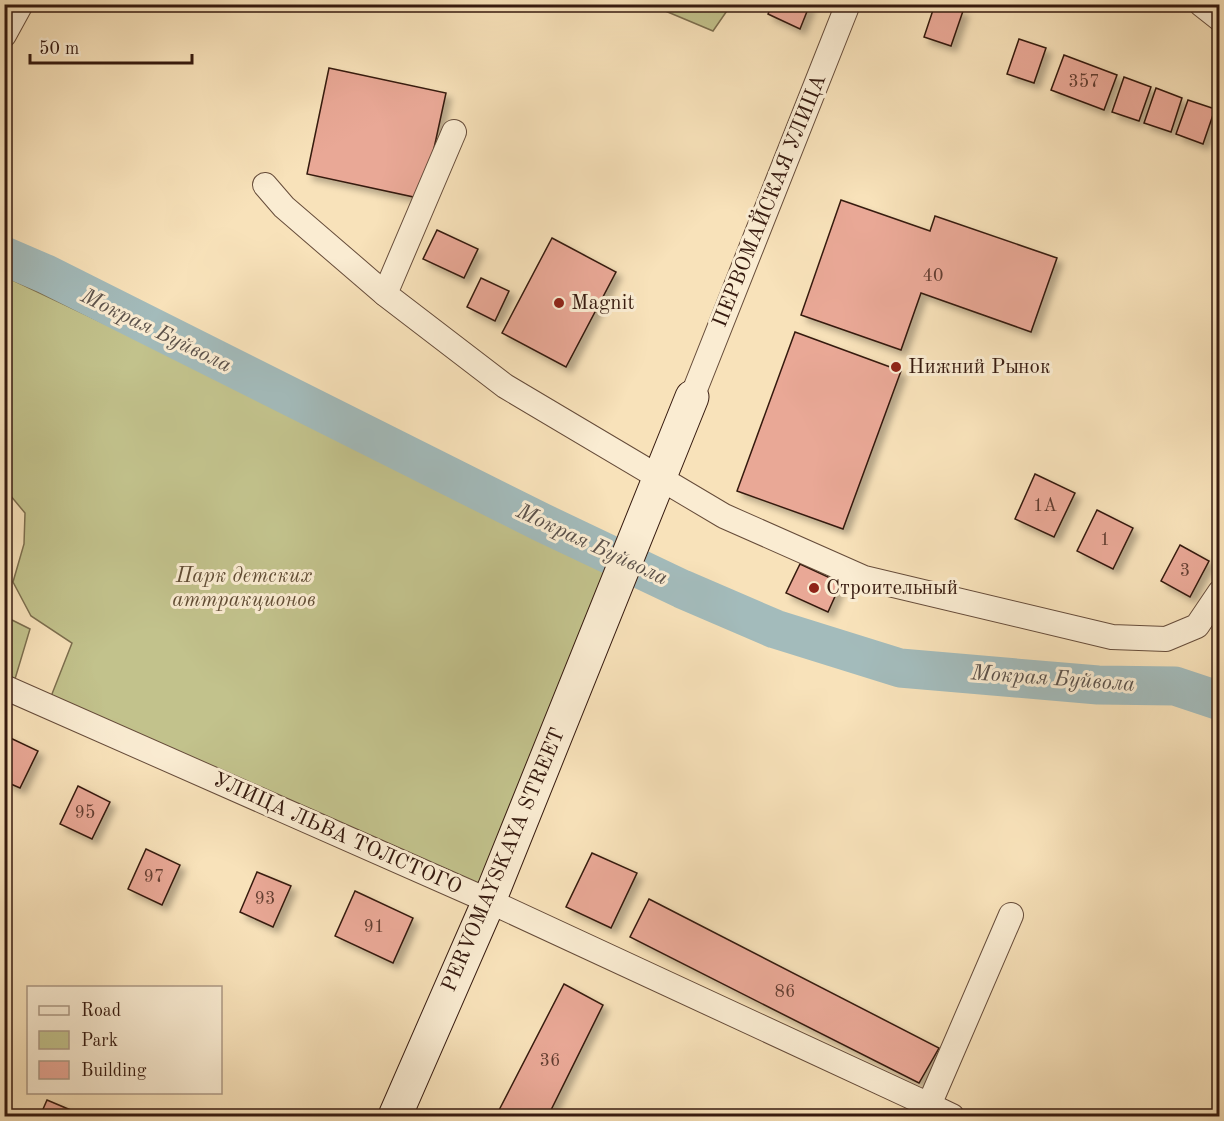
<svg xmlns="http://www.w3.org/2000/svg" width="1224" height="1121" font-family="'Old Standard TT',serif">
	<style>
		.green { fill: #c2c28c; stroke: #7c6e4e; stroke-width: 1.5 }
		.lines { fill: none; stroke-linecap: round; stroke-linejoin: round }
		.river { stroke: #a3bbbb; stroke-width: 39 }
		.building { fill: #e9a896; stroke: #361a0f; stroke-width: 1.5; filter: url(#shadow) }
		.minor-casing { stroke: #664c3a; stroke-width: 26 }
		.secondary-casing { stroke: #361a0f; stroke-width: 35 }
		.minor { stroke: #faecd2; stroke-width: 24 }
		.secondary { stroke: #faecd2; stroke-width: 33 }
		.poi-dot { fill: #8f2418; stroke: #faecd2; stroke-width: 2 }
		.labels { text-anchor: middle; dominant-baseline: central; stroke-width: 6; stroke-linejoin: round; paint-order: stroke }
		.number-label { font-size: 18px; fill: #633e31 }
		.street-label { font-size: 21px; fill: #361a0f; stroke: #faecd2 }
		.poi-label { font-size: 21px; fill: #361a0f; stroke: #faecd2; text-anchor: start }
		.park-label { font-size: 21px; font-style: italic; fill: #604c34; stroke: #faecd2 }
		.water-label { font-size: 22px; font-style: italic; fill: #5c524b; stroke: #faecd2 }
	</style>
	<defs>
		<filter id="shadow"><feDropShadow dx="5.5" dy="5.5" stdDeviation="3" flood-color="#0004"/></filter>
	</defs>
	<rect width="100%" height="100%" fill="#f8e2ba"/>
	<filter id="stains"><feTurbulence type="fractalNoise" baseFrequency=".00333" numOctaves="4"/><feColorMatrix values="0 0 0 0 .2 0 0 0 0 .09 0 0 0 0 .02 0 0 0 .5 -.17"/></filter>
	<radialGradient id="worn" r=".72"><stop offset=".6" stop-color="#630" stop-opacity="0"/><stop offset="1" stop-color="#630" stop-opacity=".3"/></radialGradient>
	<g class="green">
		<polygon points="651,5 731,5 713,31"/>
		<polygon points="4,276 609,563 485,891 50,699 72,643 31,616 13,582 24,544 25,513 5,489"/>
		<polygon points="4,616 30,629 15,679 5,674"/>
	</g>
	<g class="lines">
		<polyline class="river" points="4,256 46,274 541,522 682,589 775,629 900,668 1098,685 1175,686 1220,701"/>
	</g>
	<g class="building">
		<polygon points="772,4 810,4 800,29 768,14"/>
		<polygon points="935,4 943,4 963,11 951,46 924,37"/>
		<polygon points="1019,39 1046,48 1034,83 1007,74"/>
		<polygon points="1064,55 1117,75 1104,110 1051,90"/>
		<polygon points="329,68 446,93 423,199 307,174"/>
		<polygon points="1124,77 1151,87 1139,121 1112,112"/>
		<polygon points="1156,88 1182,98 1171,132 1144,123"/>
		<polygon points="1188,100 1215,109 1203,144 1176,134"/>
		<polygon points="841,200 930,231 935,216 1057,258 1031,332 921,293 901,350 801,315"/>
		<polygon points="437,230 478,249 464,278 423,259"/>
		<polygon points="552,238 616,272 566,367 502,333"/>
		<polygon points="481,278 509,291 495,321 467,307"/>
		<polygon points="795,332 901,371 843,529 737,491"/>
		<polygon points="1035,474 1075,493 1054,537 1015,519"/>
		<polygon points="1097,510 1133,528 1113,569 1077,551"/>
		<polygon points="1180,545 1209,561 1190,597 1161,581"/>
		<polygon points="800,564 841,583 828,612 786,593"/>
		<polygon points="4,735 38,751 20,788 4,781"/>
		<polygon points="78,786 110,802 92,839 60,824"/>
		<polygon points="146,849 180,865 162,905 128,889"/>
		<polygon points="592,853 637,873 611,928 566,907"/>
		<polygon points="257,872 291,886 273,927 240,912"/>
		<polygon points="355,891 413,918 393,963 335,936"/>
		<polygon points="649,899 939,1048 919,1083 630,937"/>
		<polygon points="564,984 603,1005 548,1116 496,1116"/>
		<polygon points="47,1100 80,1114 79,1116 40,1116"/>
	</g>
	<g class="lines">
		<g class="minor-casing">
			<g id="minor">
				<polyline points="1201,4 1220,19"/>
				<polyline points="4,35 21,4"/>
				<polyline points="454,132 385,294 505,386 724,516 864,578 1112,637 1166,639 1197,626 1220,592"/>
				<polyline points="265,185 284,207 385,294"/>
				<polyline points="692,397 848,4"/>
				<polyline points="4,687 489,901 929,1105"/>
				<polyline points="952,1116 929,1105 1011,915"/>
			</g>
		</g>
		<g class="secondary-casing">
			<polyline id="secondary" points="395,1116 489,901 692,397"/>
		</g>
		<use href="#minor" class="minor"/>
		<use href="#secondary" class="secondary"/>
	</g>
	<g class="poi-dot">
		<circle cx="559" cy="303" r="6"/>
		<circle cx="896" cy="367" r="6"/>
		<circle cx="814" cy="588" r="6"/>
	</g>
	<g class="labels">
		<g class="number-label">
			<text x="1084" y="82">357</text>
			<text x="933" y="276">40</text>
			<text x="1045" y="506">1А</text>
			<text x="1105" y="540">1</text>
			<text x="1185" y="571">3</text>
			<text x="85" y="813">95</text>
			<text x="154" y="877">97</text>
			<text x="265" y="899">93</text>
			<text x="374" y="927">91</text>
			<text x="785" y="992">86</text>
			<text x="550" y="1061">36</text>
		</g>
		<g class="street-label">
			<text transform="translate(770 201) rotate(-68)">ПЕРВОМАЙСКАЯ УЛИЦА</text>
			<text transform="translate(337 834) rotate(24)">УЛИЦА ЛЬВА ТОЛСТОГО</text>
			<text transform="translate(504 860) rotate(-67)">PERVOMAYSKAYA STREET</text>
		</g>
		<g class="poi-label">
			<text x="571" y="303">Magnit</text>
			<text x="908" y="367">Нижний Рынок</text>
			<text x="826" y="588">Строительный</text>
		</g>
		<g class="park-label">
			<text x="244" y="576">Парк детских<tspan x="244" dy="24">аттракционов</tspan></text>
		</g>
		<g class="water-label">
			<text transform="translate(156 331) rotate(26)">Мокрая Буйвола</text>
			<text transform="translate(592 545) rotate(25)">Мокрая Буйвола</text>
			<text transform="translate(1053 679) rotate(4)">Мокрая Буйвола</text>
		</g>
	</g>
	<rect width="1224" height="1121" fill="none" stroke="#f8e2ba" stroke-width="24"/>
	<rect x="6" y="6" width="1212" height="1109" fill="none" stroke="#361a0f" stroke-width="3"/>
	<rect x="12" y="12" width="1200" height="1097" fill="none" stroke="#361a0f" stroke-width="1.5"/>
	<rect x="27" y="986" width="195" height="108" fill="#faecd2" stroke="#ac9884" stroke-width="1.5"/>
	<rect x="39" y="1006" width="30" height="9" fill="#faecd2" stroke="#ac9884" stroke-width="1.5"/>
	<text x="81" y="1016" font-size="18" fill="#361a0f">Road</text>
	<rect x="39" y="1031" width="30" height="18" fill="#c2c28c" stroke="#ac9884" stroke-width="1.5"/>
	<text x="81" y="1046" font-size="18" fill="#361a0f">Park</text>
	<rect x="39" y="1061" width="30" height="18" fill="#e9a896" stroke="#ac9884" stroke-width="1.5"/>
	<text x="81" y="1076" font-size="18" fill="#361a0f">Building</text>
	<path d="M30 54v9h162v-9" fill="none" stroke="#361a0f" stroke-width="3"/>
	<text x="39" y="54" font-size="18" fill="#361a0f" stroke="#faecd2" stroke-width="4.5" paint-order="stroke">50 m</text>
	<rect width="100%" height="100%" filter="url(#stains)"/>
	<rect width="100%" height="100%" fill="url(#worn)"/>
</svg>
